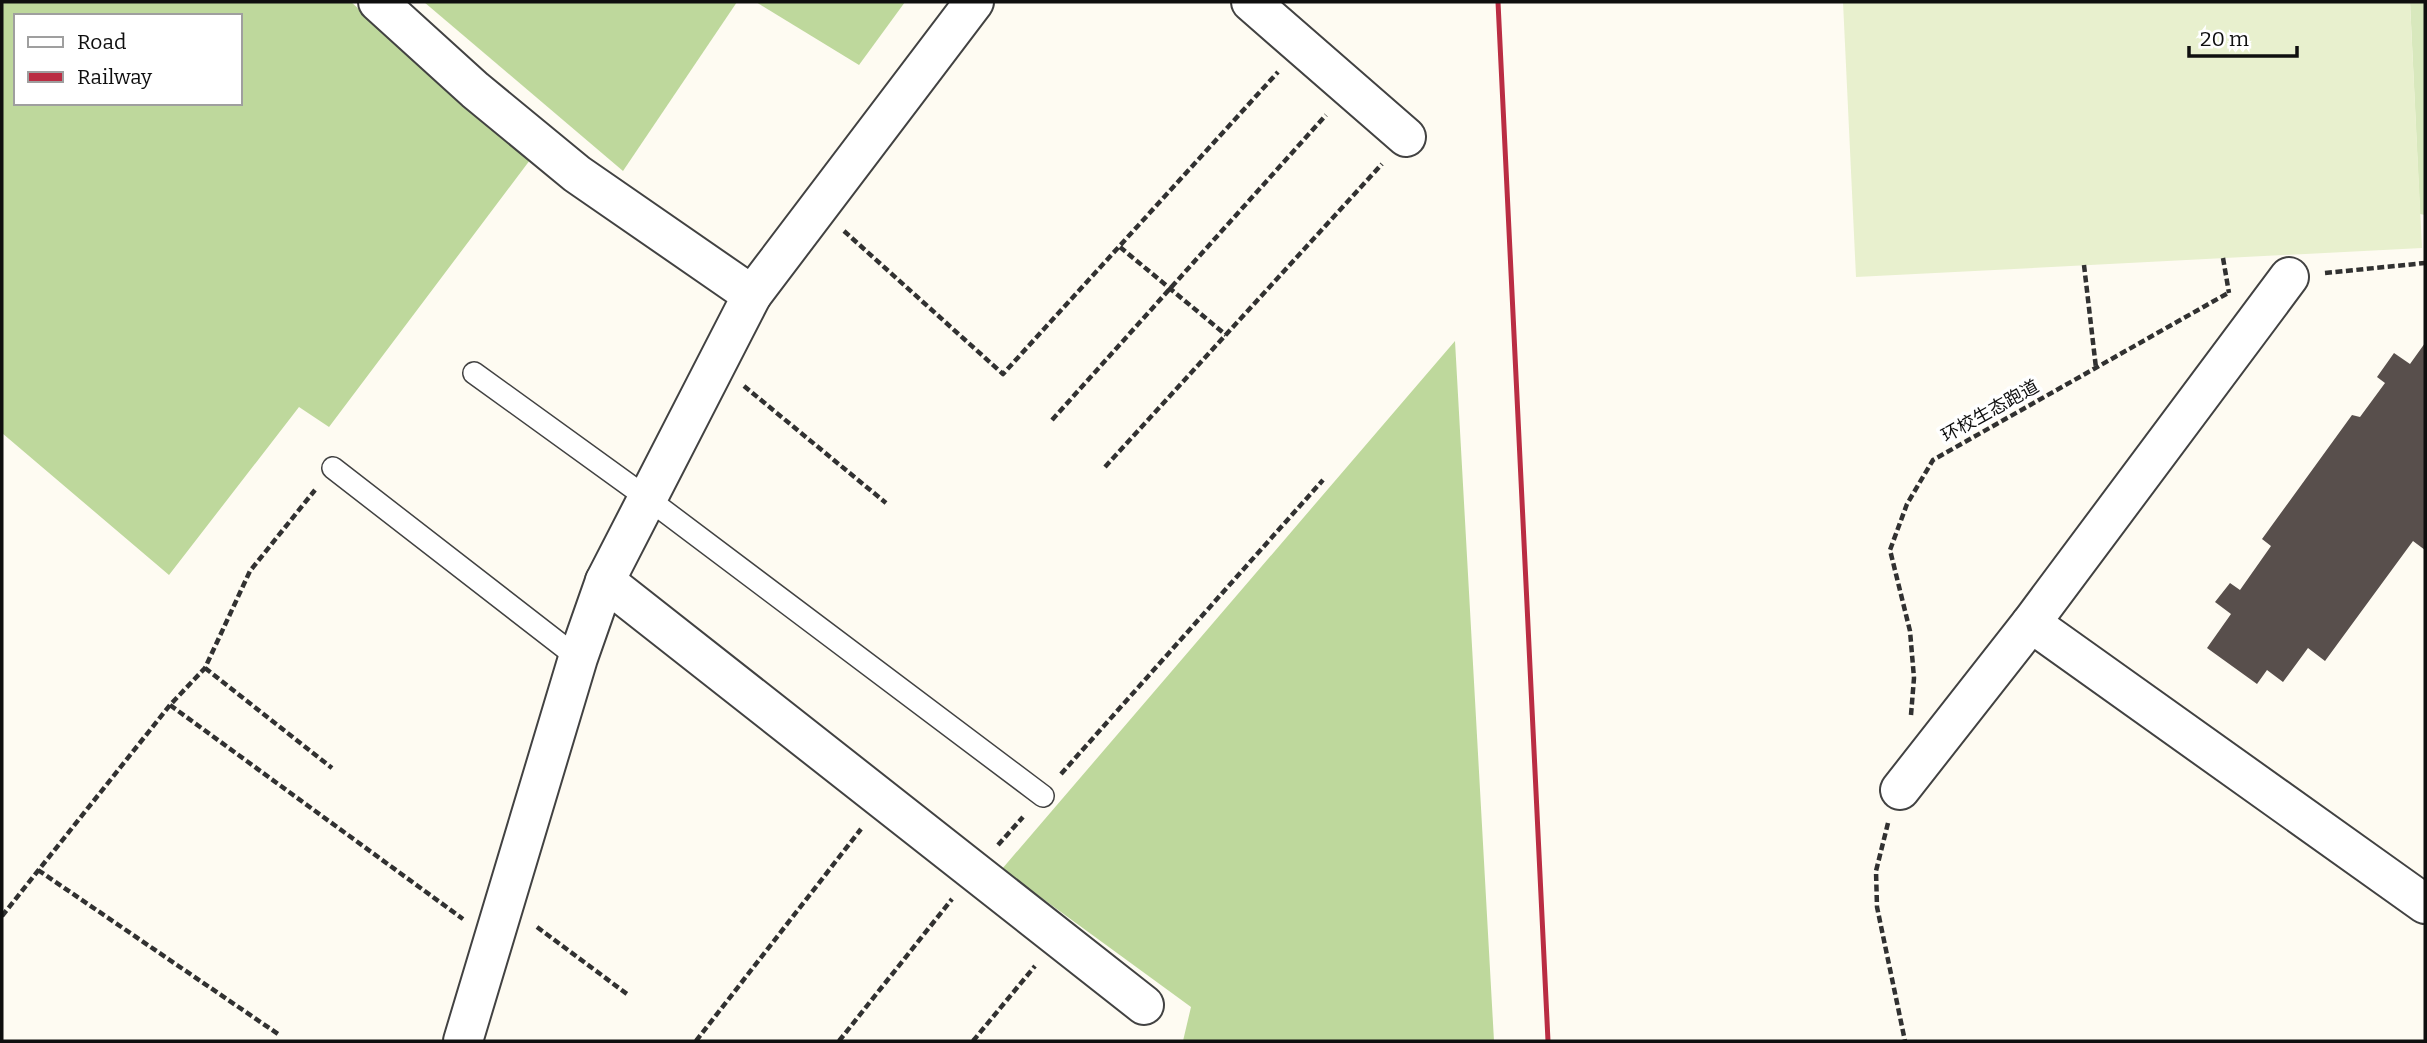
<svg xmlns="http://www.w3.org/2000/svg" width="2427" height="1043" font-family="Bitter,'Noto Sans SC',serif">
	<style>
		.green { fill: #d8e8bd }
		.forest { fill: #bed89c; fill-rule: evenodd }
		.pitch { fill: #e8f0ce }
		.building { fill: #584f4c }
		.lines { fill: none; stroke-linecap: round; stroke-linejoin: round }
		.lane-casing { stroke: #424242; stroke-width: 24 }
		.street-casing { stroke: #424242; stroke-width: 42 }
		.path { stroke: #313131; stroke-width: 4.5; stroke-dasharray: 7 3.5; stroke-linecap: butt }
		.lane { stroke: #fff; stroke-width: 21 }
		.street { stroke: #fff; stroke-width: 38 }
		.rail { stroke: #ba2d43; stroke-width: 5 }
		.labels { text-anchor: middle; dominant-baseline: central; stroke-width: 7; stroke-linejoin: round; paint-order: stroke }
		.street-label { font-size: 18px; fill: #0f0f0f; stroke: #fff }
	</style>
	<rect width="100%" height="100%" fill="#fefbf2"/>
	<polygon class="green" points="2410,2 2425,2 2425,215 2420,214"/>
	<g class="forest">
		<path d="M2 2H351L530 160 329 427 299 407 169 575 2 433ZM16 16H240V103H16Z"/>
		<polygon points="424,2 737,2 623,171"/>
		<polygon points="756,2 905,2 859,65"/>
		<polygon points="1455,341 1494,1041 1183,1041 1191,1007 1002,869"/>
	</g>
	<polygon class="pitch" points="1843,2 2410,2 2422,248 1856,277"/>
	<polygon class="building" points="2425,343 2425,550 2413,541 2325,661 2308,648 2283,682 2267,670 2257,684 2207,648 2231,614 2215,602 2230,583 2240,590 2271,546 2262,539 2352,415 2360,417 2385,383 2377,377 2394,353 2410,364"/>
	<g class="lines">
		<g class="lane-casing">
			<g id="lane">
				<polyline points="474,373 647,498 1043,796"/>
				<polyline points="333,468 578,658"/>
			</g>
		</g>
		<g class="street-casing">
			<g id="street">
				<polyline points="378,2 475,90 577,174 752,295 605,581 578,658 463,1041"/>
				<polyline points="1251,2 1406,137"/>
				<polyline points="752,295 974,2"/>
				<polyline points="605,581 1144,1005"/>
				<polyline points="2031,623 2425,904"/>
				<polyline points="1900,790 2031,623 2289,277"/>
			</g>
		</g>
		<g class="path">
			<polyline points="844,231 1003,374 1278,72"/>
			<polyline points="1120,247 1226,335"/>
			<polyline points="2223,258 2229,293"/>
			<polyline points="2084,265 2096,368"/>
			<polyline points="2325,273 2425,263"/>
			<polyline points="744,386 886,503"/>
			<polyline points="1052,420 1326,115"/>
			<polyline points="1105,467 1382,164"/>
			<polyline points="205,668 332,768"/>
			<polyline points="170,705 463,919"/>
			<polyline points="1911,715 1914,678 1910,631 1890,550 1907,504 1933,460 2228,293"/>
			<polyline points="1061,774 1323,480"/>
			<polyline points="1888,823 1876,871 1877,907 1905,1041"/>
			<polyline points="998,845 1023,817"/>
			<polyline points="38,870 278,1034"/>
			<polyline points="2,916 170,705 205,668 250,571 315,490"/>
			<polyline points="537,927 627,994"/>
			<polyline points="696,1041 861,829"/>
			<polyline points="839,1041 952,899"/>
			<polyline points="973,1041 1035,966"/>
		</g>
		<use href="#lane" class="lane"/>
		<use href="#street" class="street"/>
		<polyline class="rail" points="1498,2 1548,1041"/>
	</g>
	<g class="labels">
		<g class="street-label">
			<text transform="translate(1990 411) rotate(-29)">环校生态跑道</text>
		</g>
	</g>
	<rect width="2427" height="1043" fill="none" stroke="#0f0f0f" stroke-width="7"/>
	<rect x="14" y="14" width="228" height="91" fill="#ffffff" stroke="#9f9f9f" stroke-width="2"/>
	<rect x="28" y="37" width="35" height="10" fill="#ffffff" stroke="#9f9f9f" stroke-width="2"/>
	<text x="77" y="49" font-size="21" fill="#0f0f0f">Road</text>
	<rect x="28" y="72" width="35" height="10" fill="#ba2d43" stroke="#9f9f9f" stroke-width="2"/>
	<text x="77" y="84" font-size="21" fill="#0f0f0f">Railway</text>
	<path d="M2189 46v10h108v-10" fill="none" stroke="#0f0f0f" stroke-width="3.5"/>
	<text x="2200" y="46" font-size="21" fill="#0f0f0f" stroke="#ffffff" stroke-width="5" paint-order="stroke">20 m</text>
</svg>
